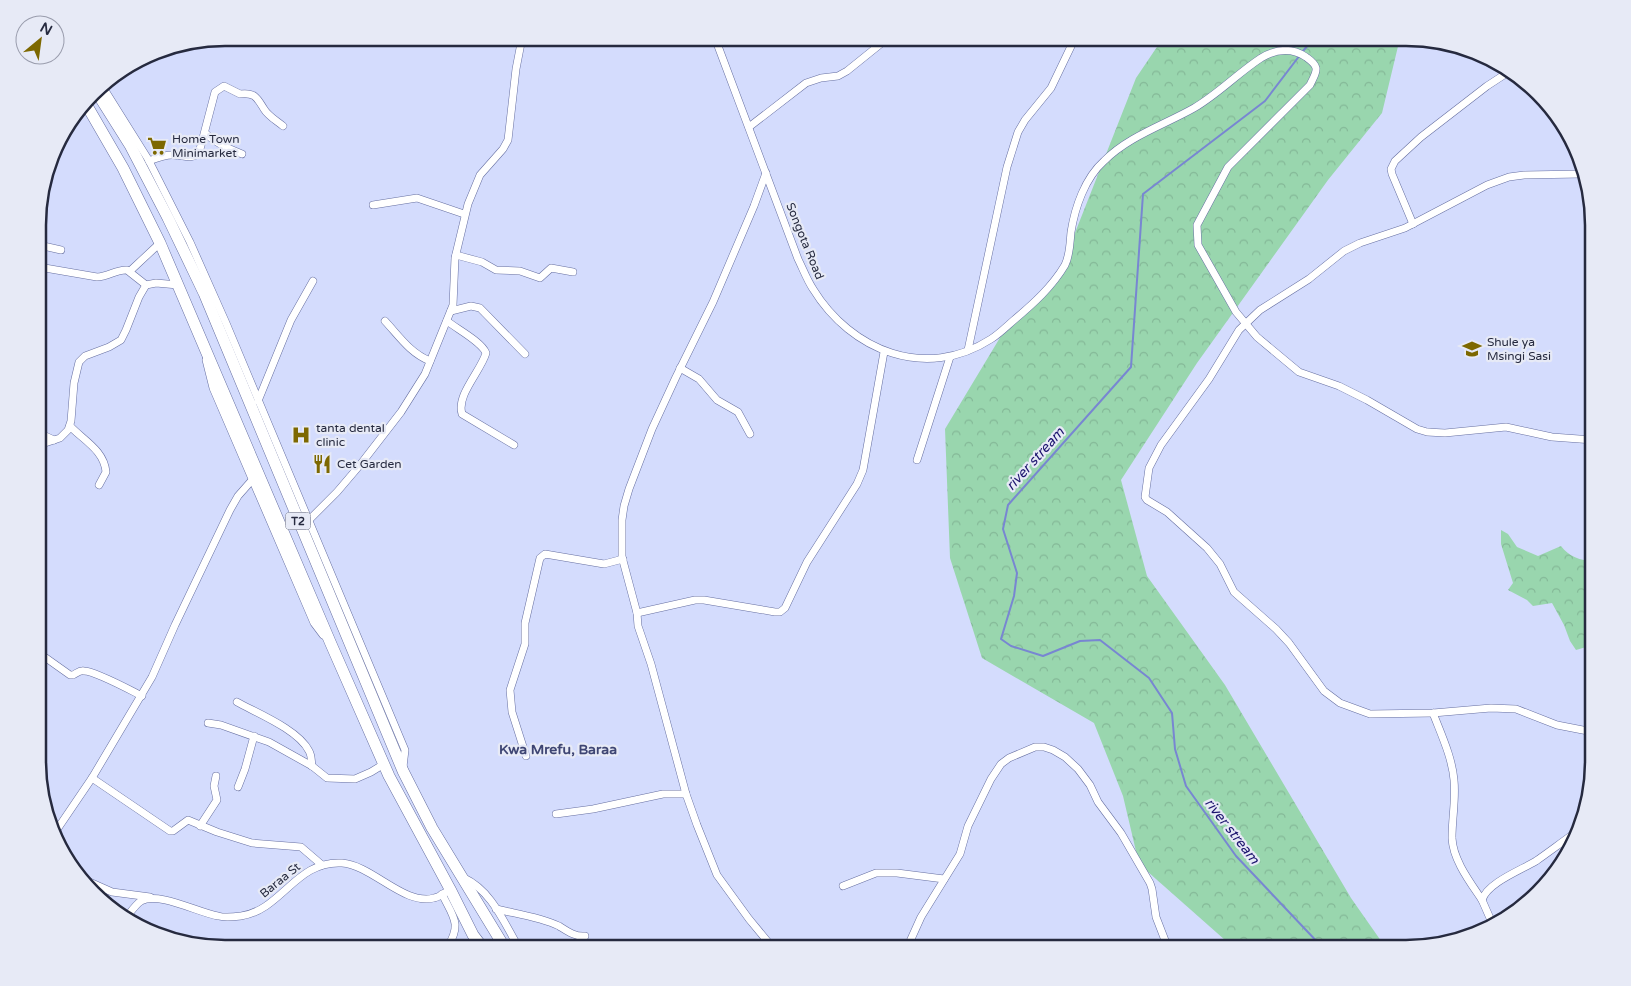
<svg xmlns="http://www.w3.org/2000/svg" width="1631" height="986" font-family="'Varela Round',sans-serif">
	<style>
		.forest { fill: url(#forest-crowns) }
		.lines { fill: none; stroke-linecap: round; stroke-linejoin: round }
		.stream { stroke: #7886d2; stroke-width: 2 }
		.minor-casing { stroke: #666fa1; stroke-width: 8 }
		.trunk-casing { stroke: #666fa1; stroke-width: 12 }
		.minor { stroke: #fff; stroke-width: 7 }
		.trunk { stroke: #fff; stroke-width: 11 }
		.labels { text-anchor: middle; dominant-baseline: central; stroke-width: 4.5; stroke-linejoin: round; paint-order: stroke }
		.shield { fill: #e7eaf6; stroke: #606476; stroke-width: 1 }
		.shield-label { font-size: 11px; font-weight: bold; fill: #262a3f }
		.poi-label { font-size: 12px; fill: #262a3f; stroke: #e7eaf6; text-anchor: start }
		.street-label { font-size: 12px; fill: #262a3f; stroke: #e7eaf6 }
		.water-label { font-size: 14px; font-style: italic; fill: #1c146e; stroke: #e7eaf6 }
		.neighbourhood-label { font-size: 14px; font-weight: bold; fill: #3e4573; stroke: #e7eaf6 }
		.rim { fill: none; stroke: #262a3f; stroke-width: 2.5 }
	</style>
	<defs>
		<pattern id="forest-crowns" width="20" height="18" patternUnits="userSpaceOnUse" patternTransform="scale(1.25)"><rect width="20" height="18" fill="#99d6ae"/><path d="M2 6a3 3 0 1 1 6 0M12 15a3 3 0 1 1 6 0" fill="none" stroke="#84b897"/></pattern>
	</defs>
	<rect width="100%" height="100%" fill="#d4dcfd"/>
	<g class="forest">
		<polygon points="1163,38 1400,38 1382,113 1328,180 1197,363 1121,480 1147,576 1225,685 1351,898 1386,948 1234,948 1139,864 1123,796 1094,723 982,658 950,558 945,429 1007,326 1058,276 1136,78"/>
		<path d="M1501 530 1508 534 1517 547 1538 556 1561 546C1568 556 1581 561 1593 561V645L1576 650 1570 641 1564 625 1552 603 1533 606 1527 600 1508 590 1513 583 1501 544Z"/>
	</g>
	<g class="lines">
		<g class="stream">
			<polyline points="1303,51 1314,38"/>
			<polyline points="1300,55 1265,101 1143,194 1131,367 1008,505 1003,529 1017,573 1014,596 1001,639 1011,646 1043,656 1080,641 1100,640 1149,678 1172,713 1175,749 1186,786 1236,856 1323,948"/>
		</g>
		<g class="minor-casing">
			<g id="minor">
				<polyline points="237,38 250,38"/>
				<path d="M715 38 798 259C803 269 807 280 813 289 851 351 926 381 991 339 999 334 1007 326 1014 320 1033 304 1052 287 1065 265 1070 255 1070 242 1071 232 1075 207 1085 178 1104 161 1129 136 1164 125 1194 108 1218 94 1238 73 1261 58 1276 49 1291 47 1306 57 1310 60 1315 63 1316 68 1317 73 1312 80 1310 85L1228 167 1197 225 1198 245 1236 312 1257 337 1299 372 1339 386 1367 400 1417 429 1427 432 1445 433 1506 427 1552 437 1593 440"/>
				<polyline points="101,84 148,159 190,242 226,323 405,750 403,767"/>
				<polyline points="749,127 806,83 821,78 838,76 847,71 888,38"/>
				<path d="M205 133C215 143 229 149 242 154"/>
				<path d="M149 161C157 158 164 155 172 155 182 155 192 160 199 153L215 92 224 86 240 94C255 92 257 98 264 109 268 116 277 121 283 126"/>
				<polyline points="766,173 754,206 713,302 676,377 652,429 629,489 624,506 622,520 622,557 637,613 638,626 651,664 686,794 697,825 717,875 749,919 773,948"/>
				<polyline points="1581,174 1524,175 1509,177 1487,185 1405,228 1360,243 1344,251 1309,279 1260,310 1239,330 1209,379 1161,445 1149,468 1145,497 1147,500 1167,512 1207,548 1220,564 1234,592 1276,629 1289,643 1324,691 1340,703 1370,714 1433,713 1491,708 1516,709 1557,725 1593,732"/>
				<polyline points="373,205 417,198 464,214"/>
				<polyline points="1413,224 1392,174 1391,169 1395,161 1421,137 1487,86 1510,71"/>
				<polyline points="39,245 61,250"/>
				<polyline points="456,255 482,262 496,270 520,271 540,278 551,268 573,272"/>
				<path d="M39 267 97 277C108 277 117 269 127 270L146 285"/>
				<polyline points="130,271 160,243"/>
				<polyline points="451,311 471,306 480,308 525,354"/>
				<path d="M385 321C399 336 410 353 430 361"/>
				<path d="M447 321C457 329 482 342 486 353 481 371 456 395 462 414L514 445"/>
				<polyline points="968,350 1007,167 1018,132 1025,120 1051,88 1075,38"/>
				<polyline points="206,360 213,388 314,623 323,635"/>
				<polyline points="680,368 699,379 717,400 738,412 750,434"/>
				<polyline points="258,401 291,320 313,281"/>
				<path d="M70 426C83 440 104 450 106 472L99 485"/>
				<polyline points="39,433 54,440"/>
				<polyline points="39,445 60,438 68,430 71,421 74,383 79,362 85,356 109,347 121,340 126,330 139,297 146,285 156,283 178,285"/>
				<polyline points="917,460 950,357"/>
				<polyline points="308,521 337,492 360,465 401,412 425,374 453,305 455,258 468,204 480,175 503,149 508,140 516,69 522,38"/>
				<polyline points="637,613 695,600 704,600 775,612 780,612 785,608 807,562 857,484 863,470 884,352"/>
				<path d="M39 653 70 675H73C77 673 80 670 84 671 95 671 130 690 142 696"/>
				<path d="M237 702C257 713 299 730 309 751 312 756 311 761 312 766"/>
				<path d="M1433 713C1441 734 1452 757 1454 780 1456 799 1452 818 1452 838 1453 860 1470 882 1482 900"/>
				<polyline points="208,723 221,725 269,742 312,766 327,778 355,779 371,772 384,764"/>
				<polyline points="526,756 512,712 510,690 525,644 525,623 540,558 545,554 604,564 623,559"/>
				<polyline points="92,778 170,831 173,831 188,820 217,832 252,843 301,847 322,865"/>
				<polyline points="238,787 245,769 254,736"/>
				<polyline points="556,814 593,809 663,794 686,794"/>
				<polyline points="200,826 217,800 214,786 216,776"/>
				<polyline points="56,831 92,778 152,677 175,625 230,510 238,496 253,479"/>
				<path d="M464 878C492 891 504 923 519 948"/>
				<polyline points="85,880 112,892 150,897"/>
				<polyline points="843,886 876,873 897,873 944,879"/>
				<path d="M442 894C454 918 462 924 447 948"/>
				<path d="M496 909C517 914 540 917 559 926 567 931 575 937 585 936"/>
				<path d="M126 918C130 913 135 905 141 901 158 891 199 913 218 916 225 918 233 917 241 916 282 910 296 860 342 863 372 865 404 906 434 898 440 897 445 893 450 889"/>
				<path d="M1493 925 1482 900C1487 883 1521 870 1536 861 1549 852 1562 842 1575 833"/>
				<polyline points="907,948 921,917 960,854 968,826 991,779 1001,764 1009,758 1035,747 1044,747 1053,750 1065,757 1078,769 1090,785 1098,802 1121,833 1150,883 1152,889 1156,917 1168,948"/>
				<polyline points="1173,948 1188,944 1198,948"/>
			</g>
		</g>
		<g class="trunk-casing">
			<g id="trunk">
				<polyline points="96,91 130,145 168,218 204,293 403,771 432,828 505,948"/>
				<polyline points="86,104 123,168 160,243 331,644 389,776 450,889 473,935 483,948"/>
			</g>
		</g>
		<use href="#minor" class="minor"/>
		<use href="#trunk" class="trunk"/>
	</g>
	<defs>
		<g id="supermarket-bare" transform="scale(1.5)"><path d="M-6-5.5h2.5l.6 2H6L4.5 2H-2.5L-4.4-4H-6ZM-1.5 3.2a1.3 1.3 0 1 0 .1 0ZM3 3.2a1.3 1.3 0 1 0 .1 0Z" fill="#7d6800" stroke="#e7eaf6" stroke-width="2.5" paint-order="stroke"/></g>
		<g id="school-bare" transform="scale(1.5)"><path d="M0-5L7-2L0 1L-7-2ZM-4 1L0 2.5L4 1V4Q0 6-4 4Z" fill="#7d6800" stroke="#e7eaf6" stroke-width="2.5" paint-order="stroke"/></g>
		<g id="hospital-bare" transform="scale(1.5)"><path d="M-5-5h3v3.5h4V-5h3V5h-3V1.5h-4V5h-3Z" fill="#7d6800" stroke="#e7eaf6" stroke-width="2.5" paint-order="stroke"/></g>
		<g id="restaurant-bare" transform="scale(1.5)"><path d="M-5-6h1v4h1v-4h1v4h1v-4h1v5L-1.5 .5V6h-2V.5L-5-1ZM5-6V6H3V1.5H1.5Q1.5-4 5-6Z" fill="#7d6800" stroke="#e7eaf6" stroke-width="2.5" paint-order="stroke"/></g>
	</defs>
	<g fill-rule="evenodd">
		<use href="#supermarket-bare" x="157" y="146"/>
		<use href="#school-bare" x="1472" y="349"/>
		<use href="#hospital-bare" x="301" y="435"/>
		<use href="#restaurant-bare" x="322" y="464"/>
	</g>
	<g class="labels">
		<rect class="shield" x="285.5" y="512.5" width="25" height="17" rx="4"/>
		<g class="shield-label">
			<text x="298" y="521">T2</text>
		</g>
		<g class="poi-label">
			<text x="172" y="139">Home Town<tspan x="172" dy="14">Minimarket</tspan></text>
			<text x="1487" y="342">Shule ya<tspan x="1487" dy="14">Msingi Sasi</tspan></text>
			<text x="316" y="428">tanta dental<tspan x="316" dy="14">clinic</tspan></text>
			<text x="337" y="464">Cet Garden</text>
		</g>
		<g class="street-label">
			<text transform="translate(805 241) rotate(68)">Songota Road</text>
			<text transform="translate(280 880) rotate(-39)">Baraa St</text>
		</g>
		<g class="water-label">
			<text transform="translate(1035 459) rotate(-48)">river stream</text>
			<text transform="translate(1232 831) rotate(52)">river stream</text>
		</g>
		<g class="neighbourhood-label">
			<text x="558" y="749">Kwa Mrefu, Baraa</text>
		</g>
	</g>
	<path d="M0 0H1631V986H0ZM225 46H1406A179 179 0 0 1 1585 225V761A179 179 0 0 1 1406 940H225A179 179 0 0 1 46 761V225A179 179 0 0 1 225 46Z" fill="#e7eaf6" fill-rule="evenodd"/>
	<path class="rim" d="M225 46H1406A179 179 0 0 1 1585 225V761A179 179 0 0 1 1406 940H225A179 179 0 0 1 46 761V225A179 179 0 0 1 225 46Z"/>
	<g transform="translate(40 40) rotate(29)"><circle r="24" fill="#e7eaf6" stroke="#9a9dad"/>
	<path d="M0-4L9 19L0 12L-9 19Z" fill="#7d6800"/>
	<text y="-8" font-size="14" font-weight="bold" text-anchor="middle" fill="#262a3f">N</text>
	</g>
</svg>
